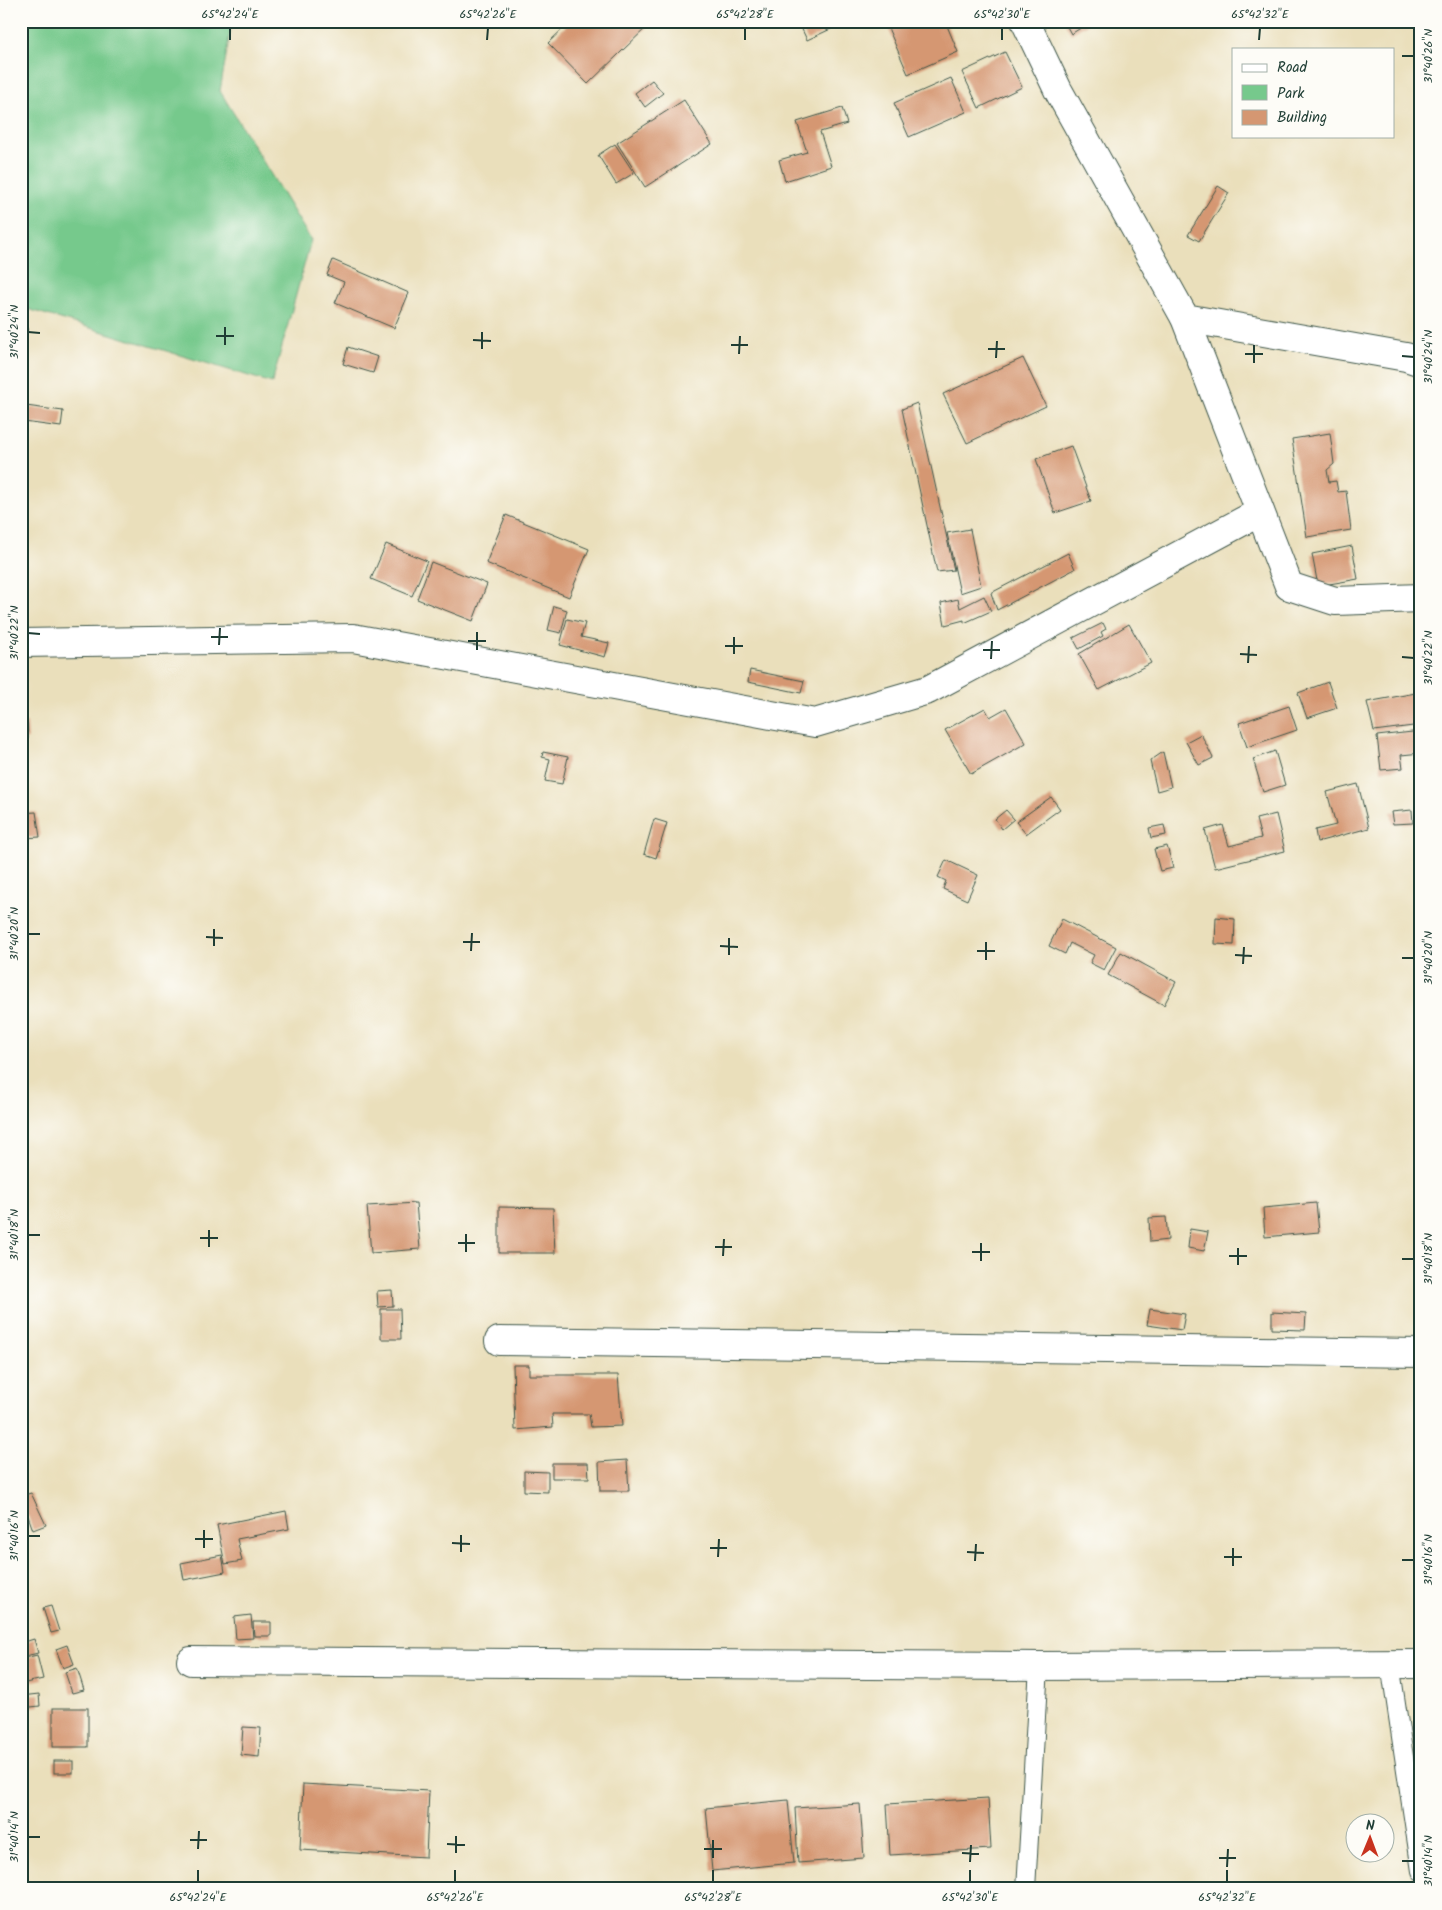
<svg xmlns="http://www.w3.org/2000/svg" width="1442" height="1910" font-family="Kalam,sans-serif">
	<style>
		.green { fill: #76c98c; stroke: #4a8360 }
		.building { fill: #d59772 }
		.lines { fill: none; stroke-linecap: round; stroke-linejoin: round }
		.service-casing { stroke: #3d5548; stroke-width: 20 }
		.minor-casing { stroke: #3d5548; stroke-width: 30 }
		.service { stroke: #fff; stroke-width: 18 }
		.minor { stroke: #fff; stroke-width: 28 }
		.ticks { fill: none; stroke: #1f3d34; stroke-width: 2 }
		.neatline { fill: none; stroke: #1f3d34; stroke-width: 2 }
		.ticks-label { font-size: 12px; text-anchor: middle; fill: #1f3d34 }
	</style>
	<rect width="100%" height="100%" fill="#fdfcf7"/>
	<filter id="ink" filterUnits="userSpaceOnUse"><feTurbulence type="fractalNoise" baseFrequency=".02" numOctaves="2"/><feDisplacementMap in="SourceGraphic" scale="10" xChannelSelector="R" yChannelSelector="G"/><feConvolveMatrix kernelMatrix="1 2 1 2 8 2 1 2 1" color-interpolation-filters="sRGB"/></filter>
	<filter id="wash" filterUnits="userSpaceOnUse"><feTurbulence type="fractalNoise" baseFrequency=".0096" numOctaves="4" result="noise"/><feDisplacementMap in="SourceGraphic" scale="20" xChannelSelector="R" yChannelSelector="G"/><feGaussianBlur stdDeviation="1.12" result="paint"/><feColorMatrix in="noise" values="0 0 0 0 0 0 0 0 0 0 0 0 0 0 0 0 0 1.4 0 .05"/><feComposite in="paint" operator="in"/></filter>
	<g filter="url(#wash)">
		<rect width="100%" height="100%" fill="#eadfbb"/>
		<polygon class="green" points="21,21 232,21 220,91 311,240 272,383 21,307"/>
		<g id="blocks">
			<g class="building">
				<polygon points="571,21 653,21 588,84 548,43"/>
				<polygon points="798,21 848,21 807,40"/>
				<polygon points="885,21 945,21 958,52 908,74"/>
				<polygon points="1064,21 1092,21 1071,34"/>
				<polygon points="1005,52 1022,87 979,108 962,72"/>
				<polygon points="951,78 966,112 909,137 894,103"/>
				<polygon points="652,80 663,93 645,107 635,93"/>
				<polygon points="684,100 712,144 645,187 617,143"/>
				<polygon points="842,108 847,124 820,132 831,166 785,181 779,160 807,152 797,122"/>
				<polygon points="615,144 634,173 616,184 598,155"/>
				<polygon points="1218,186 1229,193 1199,241 1188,235"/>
				<polygon points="333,260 409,293 394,328 335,303 344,282 327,275"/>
				<polygon points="21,326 28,328 22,347 21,347"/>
				<polygon points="348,347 378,357 373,373 343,364"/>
				<polygon points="1023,358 1046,406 967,443 943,394"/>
				<polygon points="917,403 954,570 937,572 902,409"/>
				<polygon points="26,406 63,411 61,427 24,422"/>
				<polygon points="1330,433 1334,464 1327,470 1329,482 1336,481 1338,492 1346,491 1351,530 1307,537 1292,439"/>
				<polygon points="1071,446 1091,501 1055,513 1036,459"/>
				<polygon points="506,515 589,549 569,597 486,563"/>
				<polygon points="970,529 981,586 960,593 947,533"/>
				<polygon points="386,544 427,561 412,596 371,579"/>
				<polygon points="1352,546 1358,579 1318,586 1312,554"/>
				<polygon points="1068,553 1075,569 997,610 991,593"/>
				<polygon points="431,562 487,584 473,621 417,599"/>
				<polygon points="984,596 991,611 964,623 964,620 945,625 941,603 958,599 960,608"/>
				<polygon points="554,606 567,610 561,633 548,630"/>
				<polygon points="567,619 585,623 581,637 609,643 605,657 560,645"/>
				<polygon points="1103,623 1106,629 1101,632 1103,636 1079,649 1073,638"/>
				<polygon points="1129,624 1151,663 1099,690 1079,654"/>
				<polygon points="750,670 804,681 801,693 748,682"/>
				<polygon points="1328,682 1337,708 1307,718 1298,693"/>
				<polygon points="1421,692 1421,725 1374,731 1367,702"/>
				<polygon points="1289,706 1297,730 1247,747 1239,723"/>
				<polygon points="985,708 990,717 1006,708 1026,743 971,774 945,730"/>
				<polygon points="27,723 28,739 21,740 21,724"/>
				<polygon points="1421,731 1421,753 1401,755 1403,768 1381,770 1377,736"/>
				<polygon points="1201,734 1213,758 1199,765 1186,742"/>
				<polygon points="1275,751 1285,785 1263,792 1253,759"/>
				<polygon points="543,752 568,757 562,784 545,781 550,759 542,757"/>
				<polygon points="1163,752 1171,787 1157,791 1150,761"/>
				<polygon points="1358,784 1369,828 1317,842 1315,830 1336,825 1327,792"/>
				<polygon points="1051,797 1060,809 1026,834 1016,822"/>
				<polygon points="1006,810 1014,819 1002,829 995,819"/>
				<polygon points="1412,810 1413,823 1393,824 1391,812"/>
				<polygon points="36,812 40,837 24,838 21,813"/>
				<polygon points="1276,814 1285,851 1215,868 1205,830 1223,825 1229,846 1261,838 1256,819"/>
				<polygon points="654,819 667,823 656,858 644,854"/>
				<polygon points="1164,825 1166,835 1151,838 1149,828"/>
				<polygon points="1167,846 1173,868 1160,871 1154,849"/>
				<polygon points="946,860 978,875 967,900 943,889 946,881 938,877"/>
				<polygon points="1216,917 1235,919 1234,945 1215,944"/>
				<polygon points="1062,919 1116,947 1104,970 1090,963 1094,955 1070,943 1065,954 1049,946"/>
				<polygon points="1121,952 1176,982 1164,1005 1108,975"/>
				<polygon points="416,1203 420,1249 371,1253 367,1206"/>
				<polygon points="1316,1203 1319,1232 1265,1237 1263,1208"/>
				<polygon points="499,1207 553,1208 555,1253 499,1253"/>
				<polygon points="1166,1217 1168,1240 1150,1242 1149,1218"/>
				<polygon points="1190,1229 1208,1232 1204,1251 1188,1248"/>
				<polygon points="392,1290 393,1306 378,1307 377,1291"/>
				<polygon points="381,1309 400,1309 401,1339 381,1339"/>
				<polygon points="1150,1309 1185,1314 1182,1330 1147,1325"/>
				<polygon points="1272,1312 1306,1314 1305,1330 1272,1329"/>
				<polygon points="513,1365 529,1365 529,1375 618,1375 622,1426 591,1427 589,1414 552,1414 553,1427 515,1430"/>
				<polygon points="627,1460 629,1491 600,1491 599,1462"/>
				<polygon points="552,1463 588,1463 589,1478 552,1478"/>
				<polygon points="524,1471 548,1472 548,1492 524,1491"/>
				<polygon points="31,1493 46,1525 33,1530 28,1516 21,1518 21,1496"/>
				<polygon points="286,1511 289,1529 237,1539 242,1561 225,1564 217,1525"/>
				<polygon points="222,1555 225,1572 184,1580 181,1563"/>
				<polygon points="51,1606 59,1631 51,1633 43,1608"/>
				<polygon points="251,1615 253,1638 236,1639 234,1617"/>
				<polygon points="253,1622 271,1622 271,1636 254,1636"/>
				<polygon points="34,1639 38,1653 21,1657 21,1643"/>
				<polygon points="67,1645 74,1664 63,1668 56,1649"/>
				<polygon points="37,1655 43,1679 21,1684 21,1659"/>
				<polygon points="77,1668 84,1690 72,1693 65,1672"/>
				<polygon points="39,1694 40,1706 21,1708 21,1696"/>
				<rect x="53" y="1708" width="35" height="39"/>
				<polygon points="243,1727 261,1728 259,1757 241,1755"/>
				<rect x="54" y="1761" width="19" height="12"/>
				<polygon points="303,1784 429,1791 426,1857 300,1850"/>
				<polygon points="988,1798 991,1849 890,1855 887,1804"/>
				<polygon points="788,1800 794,1863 712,1871 706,1808"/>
				<polygon points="860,1804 864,1858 798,1863 795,1808"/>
			</g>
		</g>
	</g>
	<g filter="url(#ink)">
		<use href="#blocks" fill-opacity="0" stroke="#3d5548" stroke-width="1"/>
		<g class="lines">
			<g class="service-casing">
				<g id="service">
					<polyline points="1390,1663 1421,1871"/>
					<polyline points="1026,1889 1039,1666"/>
				</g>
			</g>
			<g class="minor-casing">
				<g id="minor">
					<polyline points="1025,21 1058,90 1185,318 1289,586 1335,601 1421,598"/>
					<polyline points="1185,318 1406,357 1421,362"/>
					<polyline points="21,643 353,638 815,723 928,690 1260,512"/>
					<polyline points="499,1341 1421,1353"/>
					<polyline points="191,1661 1039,1666 1421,1664"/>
				</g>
			</g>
			<use href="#service" class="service"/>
			<use href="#minor" class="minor"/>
		</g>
	</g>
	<path class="ticks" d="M230 40V28M487 40 488 28M745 40V28M1002 40V28M1259 40 1260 28M1402 56H1414M28 332 40 333M216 336H234M473 340 491 341M225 345V327M731 345H748M482 349V332M988 349H1005M739 354 740 336M1245 354H1263M1402 356 1414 357M996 358 997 341M1254 363V345M28 633 40 634M211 637H228M468 641H486M219 645 220 628M725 646H743M477 650V632M983 650H1000M734 654V637M1240 654 1257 655M1402 657 1414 658M991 659 992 641M1248 663 1249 646M28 934H40M206 937 223 938M463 942H480M214 946V929M720 946 738 947M471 951 472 933M977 951H995M729 955V938M1235 955 1252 956M1402 958H1414M986 960V942M1243 964 1244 947M28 1235H40M200 1238H218M458 1243H475M209 1247V1230M715 1247H732M466 1252V1234M972 1252H990M723 1256 724 1239M1229 1256H1247M1402 1259H1414M981 1261V1243M1238 1265V1248M28 1536H40M195 1539H213M452 1543 470 1544M204 1548V1530M710 1548H727M461 1552V1535M967 1552 984 1553M718 1557 719 1539M1224 1557H1242M1402 1560H1414M975 1561 976 1544M1233 1566V1548M28 1837H40M190 1840H207M447 1844 465 1845M198 1849 199 1831M704 1849H722M456 1853V1836M962 1853 979 1854M713 1858V1840M1219 1858H1236M1402 1861H1414M970 1862 971 1845M1227 1867 1228 1849M198 1882V1870M455 1882V1870M713 1882V1870M970 1882V1870M1227 1882V1870"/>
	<rect width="1442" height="1910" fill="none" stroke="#fdfcf7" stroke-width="55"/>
	<rect x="1232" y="48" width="162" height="90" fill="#fdfcf7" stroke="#a4b0a9"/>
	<rect x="1242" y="64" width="25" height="8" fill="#ffffff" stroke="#a4b0a9"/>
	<text x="1277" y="72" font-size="15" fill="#1f3d34">Road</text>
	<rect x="1242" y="85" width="25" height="15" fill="#76c98c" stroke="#a4b0a9"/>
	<text x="1277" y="98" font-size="15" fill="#1f3d34">Park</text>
	<rect x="1242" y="110" width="25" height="15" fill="#d59772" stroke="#a4b0a9"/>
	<text x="1277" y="122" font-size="15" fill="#1f3d34">Building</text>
	<g transform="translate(1370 1838) rotate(1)"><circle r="24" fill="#fdfcf7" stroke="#a4b0a9"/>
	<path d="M0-4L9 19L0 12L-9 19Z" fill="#c8321e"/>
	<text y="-8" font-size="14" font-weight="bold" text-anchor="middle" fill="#1f3d34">N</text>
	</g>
	<rect x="28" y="28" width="1386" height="1854" class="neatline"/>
	<g class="ticks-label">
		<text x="230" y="18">65°42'24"E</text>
		<text x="488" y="18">65°42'26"E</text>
		<text x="745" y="18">65°42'28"E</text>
		<text x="1002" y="18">65°42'30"E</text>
		<text x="1260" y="18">65°42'32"E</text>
		<text transform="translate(1428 56) rotate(-90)" y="4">31°40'26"N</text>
		<text transform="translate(14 332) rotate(-90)" y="4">31°40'24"N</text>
		<text transform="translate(1428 357) rotate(-90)" y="4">31°40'24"N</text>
		<text transform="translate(14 633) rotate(-90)" y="4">31°40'22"N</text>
		<text transform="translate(1428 658) rotate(-90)" y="4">31°40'22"N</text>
		<text transform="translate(14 934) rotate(-90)" y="4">31°40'20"N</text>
		<text transform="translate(1428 958) rotate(-90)" y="4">31°40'20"N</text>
		<text transform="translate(14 1235) rotate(-90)" y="4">31°40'18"N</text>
		<text transform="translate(1428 1259) rotate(-90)" y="4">31°40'18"N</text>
		<text transform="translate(14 1536) rotate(-90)" y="4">31°40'16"N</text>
		<text transform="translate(1428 1560) rotate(-90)" y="4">31°40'16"N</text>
		<text transform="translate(14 1837) rotate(-90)" y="4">31°40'14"N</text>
		<text transform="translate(1428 1861) rotate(-90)" y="4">31°40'14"N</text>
		<text x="198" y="1901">65°42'24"E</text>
		<text x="455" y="1901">65°42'26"E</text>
		<text x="713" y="1901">65°42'28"E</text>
		<text x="970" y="1901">65°42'30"E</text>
		<text x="1227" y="1901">65°42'32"E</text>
	</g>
</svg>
